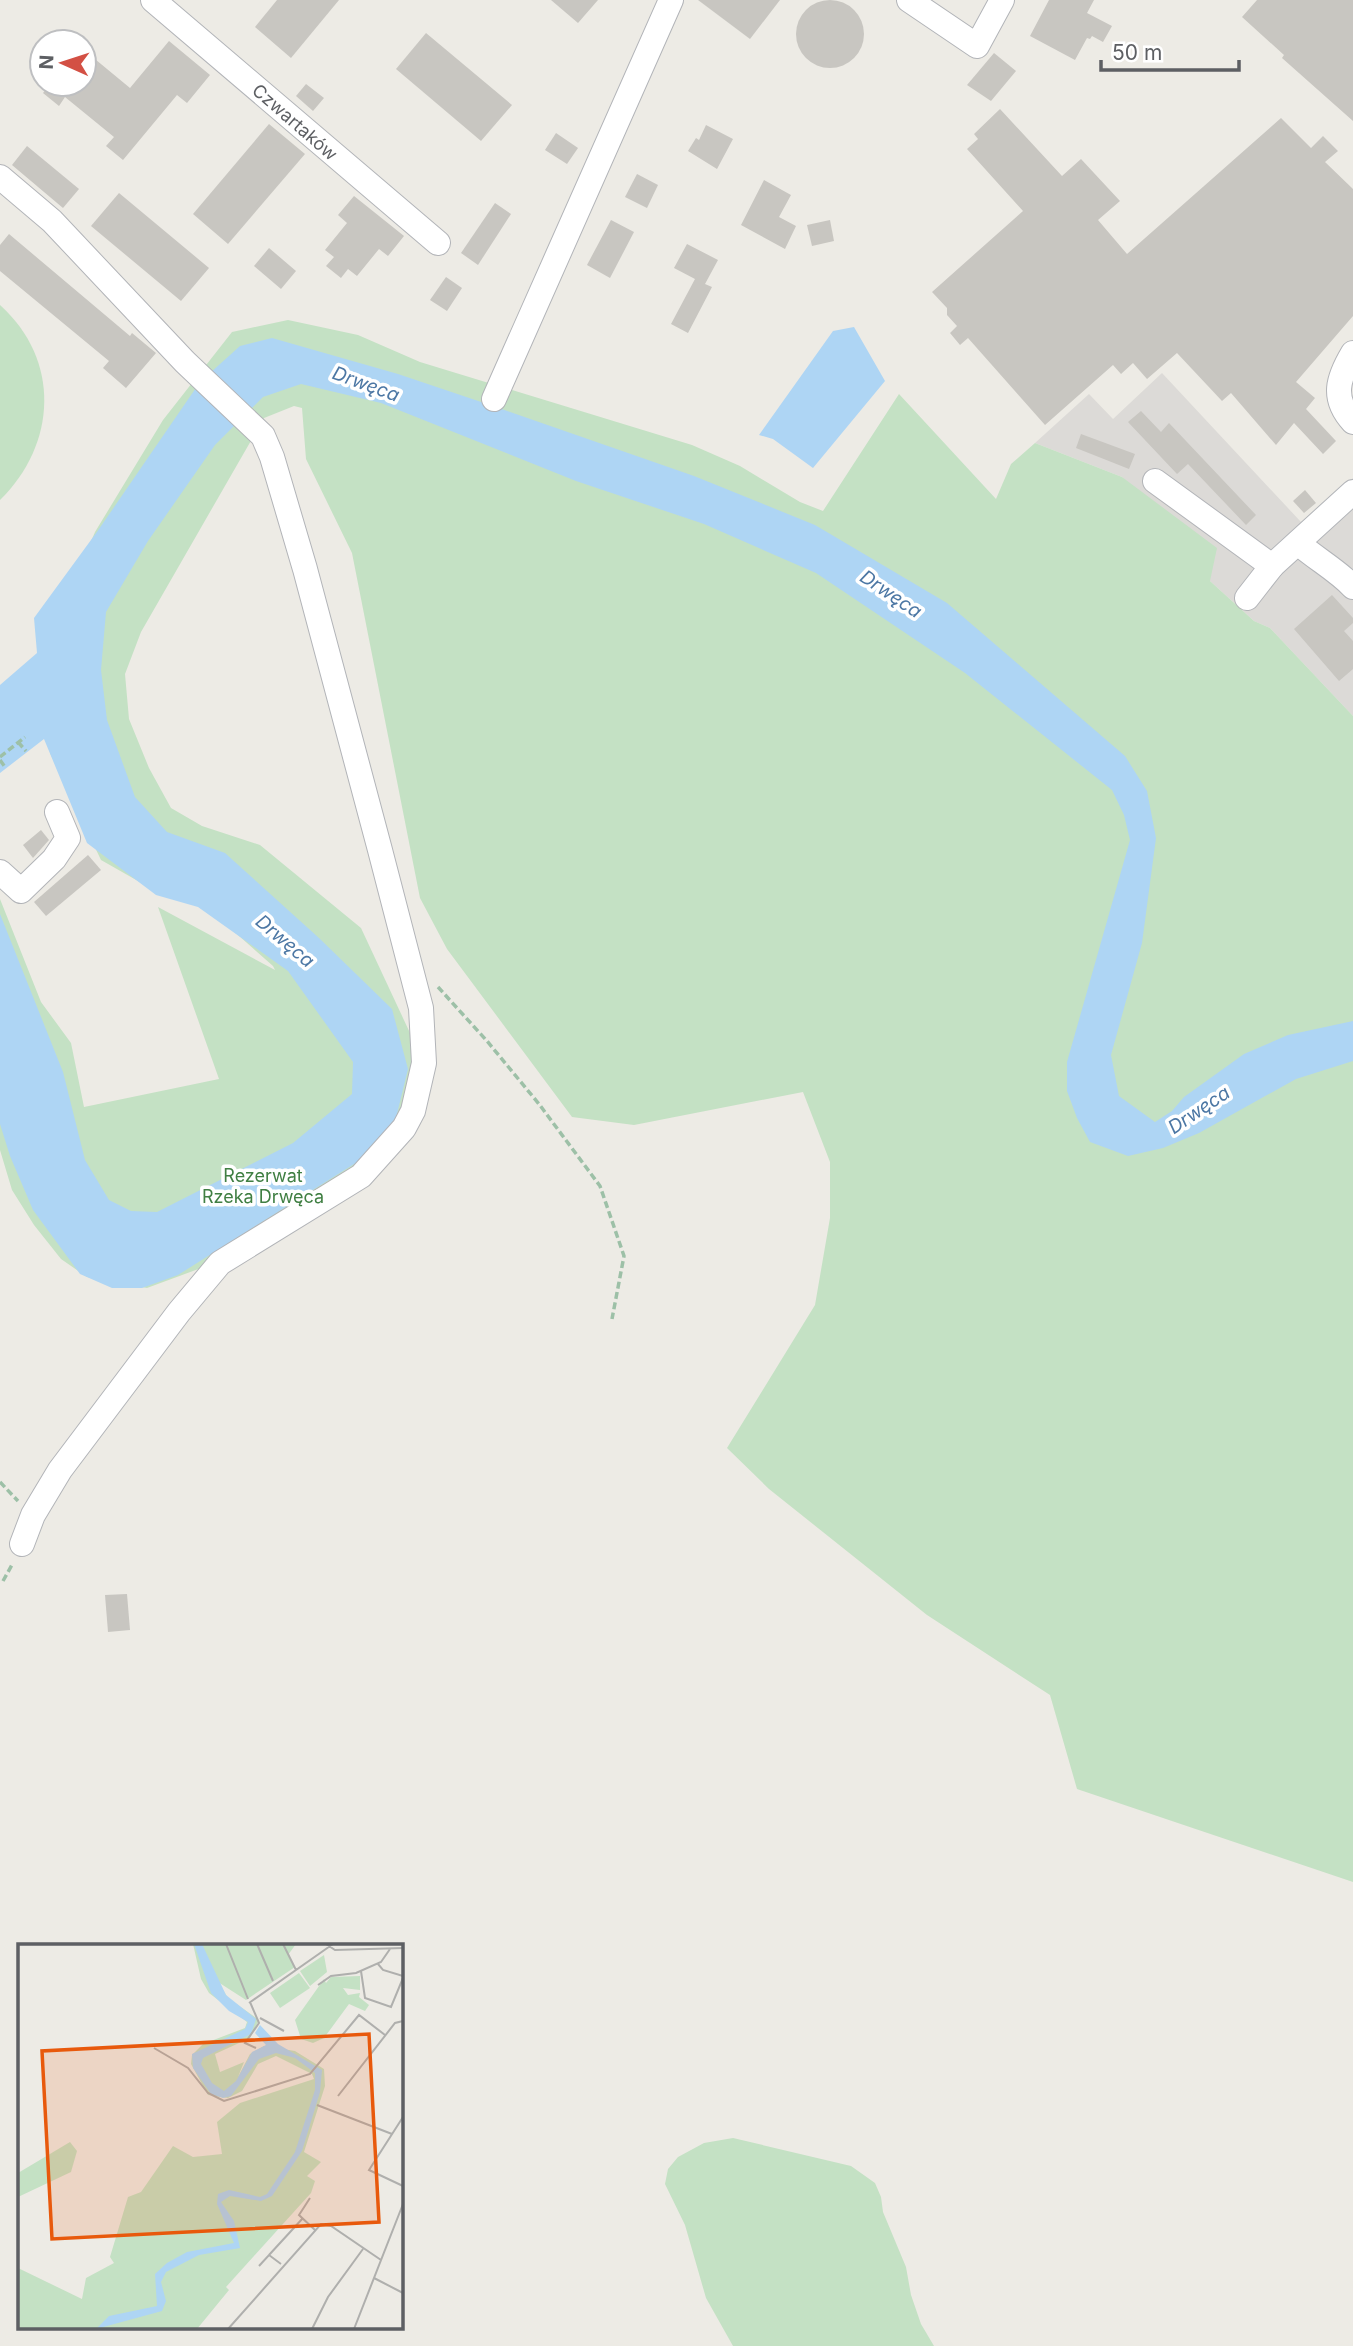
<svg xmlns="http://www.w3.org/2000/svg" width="1353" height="2346" font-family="Inter,sans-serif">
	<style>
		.industrial { fill: #dcdad7 }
		.green { fill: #c4e1c4 }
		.water { fill: #aed5f4 }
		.building { fill: #c8c6c1 }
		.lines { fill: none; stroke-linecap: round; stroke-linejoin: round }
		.minor-casing { stroke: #b2b4b8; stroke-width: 26 }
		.path { stroke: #9dc0a7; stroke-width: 3.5; stroke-dasharray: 7 3.5; stroke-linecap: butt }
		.minor { stroke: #fff; stroke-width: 24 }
		.labels { text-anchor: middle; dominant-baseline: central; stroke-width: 7; stroke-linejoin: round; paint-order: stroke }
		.street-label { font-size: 18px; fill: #5d5f63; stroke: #fff }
		.park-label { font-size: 18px; fill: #407f43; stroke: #fff }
		.water-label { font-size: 19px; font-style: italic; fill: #4c77a4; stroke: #fff }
		.inset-road { fill: none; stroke: #afafad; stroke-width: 2 }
		.view { fill: #e8590c; fill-opacity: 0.15; stroke: #e8590c; stroke-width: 3.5 }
		.inset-edge { fill: none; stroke: #5d5f63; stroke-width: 3.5 }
	</style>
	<rect width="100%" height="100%" fill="#edebe5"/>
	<polygon class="industrial" points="1162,373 1301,522 1353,478 1353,716 1270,628 1254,621 1210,581 1122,477 1035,443 1089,394 1113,419"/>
	<g class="green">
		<path d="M0 305C61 360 57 444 0 500Z"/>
		<polygon points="288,320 358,335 420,362 692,445 740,466 800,502 823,511 899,394 996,499 1011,464 1035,443 1122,477 1217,548 1210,581 1254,621 1270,628 1353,716 1353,1882 1077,1789 1050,1695 927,1615 769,1489 727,1448 815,1305 830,1218 830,1162 803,1092 634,1125 572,1117 447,949 420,898 352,553 306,459 302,408 294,406 264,418 141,632 125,674 129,719 149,768 171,808 202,826 260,845 361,928 410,1033 414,1103 399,1146 239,1254 147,1288 87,1277 61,1259 34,1225 12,1190 0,1150 0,899 41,1002 71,1043 84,1107 219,1079 158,907 275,970 273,966 202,903 145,885 101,860 50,753 54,628 95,532 163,420 232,332"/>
		<polygon points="733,2138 851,2166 875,2183 881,2197 883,2212 906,2267 911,2295 921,2324 934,2346 733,2346 706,2298 685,2225 665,2184 668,2169 678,2157 704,2143"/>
	</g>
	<g class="water">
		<polygon points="854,327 885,381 813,468 773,439 759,435 833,331"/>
		<polygon points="272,338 398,374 496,407 694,476 815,525 947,603 1125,756 1147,791 1156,838 1142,943 1111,1055 1119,1096 1155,1122 1172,1111 1184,1097 1244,1054 1288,1035 1353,1021 1353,1061 1296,1079 1199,1133 1163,1148 1128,1156 1090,1142 1077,1118 1067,1091 1067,1062 1130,840 1124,815 1112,790 965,673 816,573 704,524 576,481 381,403 301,384 263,397 215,445 148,541 106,612 101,670 107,720 135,797 167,832 225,853 319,938 392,1009 408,1069 396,1118 370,1154 178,1275 142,1288 112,1288 80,1274 33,1210 10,1156 0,1124 0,914 63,1072 85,1160 109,1200 131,1211 157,1212 293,1143 352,1094 353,1062 288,971 198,907 156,895 87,843 44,739 0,773 0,685 37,653 34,618 99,529 200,382 240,346"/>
	</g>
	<g class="building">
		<polygon points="277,0 339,0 291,58 255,27"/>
		<polygon points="551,0 598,0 578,23"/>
		<polygon points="698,0 780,0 750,39"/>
		<polygon points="1049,0 1094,0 1087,13 1112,26 1103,42 1092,36 1090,39 1087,38 1075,60 1030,36"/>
		<polygon points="1257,0 1353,0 1353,121 1282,58 1284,55 1242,17"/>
		<circle cx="830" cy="34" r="34"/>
		<polygon points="426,33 512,105 481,141 396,69"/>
		<polygon points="169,41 210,75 187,103 177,95 123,160 106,146 114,137 65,97 59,106 43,93 50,84 84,84 84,50 130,88"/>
		<polygon points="994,53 1016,71 991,101 967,85"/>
		<polygon points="306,84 324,98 313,111 296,96"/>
		<polygon points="1000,109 1062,176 1081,159 1120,201 1098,220 1127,254 1281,118 1311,148 1323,136 1338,151 1325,162 1353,189 1353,316 1296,382 1315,398 1306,409 1336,441 1323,454 1294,423 1276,445 1231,393 1222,401 1177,353 1147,379 1133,363 1121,374 1113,365 1045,425 968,338 960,345 950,333 957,326 947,315 947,308 932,292 1023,211 967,149 978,139 974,134"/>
		<polygon points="269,124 305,154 228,244 193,214"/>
		<polygon points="706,125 733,139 717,169 688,151 696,138 699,140"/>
		<polygon points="556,133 578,148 567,164 545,150"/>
		<polygon points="27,146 79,189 63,208 12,165"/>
		<polygon points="637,174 658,185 647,208 625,197"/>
		<polygon points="764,180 791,195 779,217 796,226 785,249 741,225"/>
		<polygon points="119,193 209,268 181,301 91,226"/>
		<polygon points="354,196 404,236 388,256 379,249 357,276 348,269 341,278 326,266 334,257 325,250 347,223 338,215"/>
		<polygon points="495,203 511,214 478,265 461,253"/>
		<polygon points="611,220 634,232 610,278 587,265"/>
		<polygon points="830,220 834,241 812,246 807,225"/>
		<polygon points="9,234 130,336 132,333 156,353 126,388 103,368 109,361 0,271 0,245"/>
		<polygon points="687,244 718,260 705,284 712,287 688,333 671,324 695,279 674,268"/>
		<polygon points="269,248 296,271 281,289 254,266"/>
		<polygon points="446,277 462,288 447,311 430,300"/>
		<polygon points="1141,411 1161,432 1169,423 1256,515 1246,525 1188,464 1177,474 1128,422"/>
		<polygon points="1081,434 1135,454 1129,469 1076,448"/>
		<polygon points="1305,490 1316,503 1304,513 1293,501"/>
		<polygon points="1332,595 1353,618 1353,623 1344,631 1353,641 1353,669 1339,681 1294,629"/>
		<polygon points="41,830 49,840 33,858 23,845"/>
		<polygon points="88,855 101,870 46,916 34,902"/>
		<polygon points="127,1594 130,1630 108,1632 105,1595"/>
	</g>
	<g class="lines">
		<g class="minor-casing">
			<g id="minor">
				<polyline points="153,0 438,243"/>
				<polyline points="909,0 977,46 1002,0"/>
				<polyline points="0,177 52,221 185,362 263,436 272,457 305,569 380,850 421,1008 424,1063 413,1111 404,1128 361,1176 220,1263 179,1312 60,1470 33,1515 22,1544"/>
				<path d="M1353 353C1338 378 1331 398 1353 422"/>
				<polyline points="494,399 671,0"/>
				<polyline points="1155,481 1272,566 1353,492"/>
				<path d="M1298 543C1316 559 1337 570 1353 587"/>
				<polyline points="1247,598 1272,566"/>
				<polyline points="0,872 21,891 54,859 68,838 57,812"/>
			</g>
		</g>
		<g class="path">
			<polyline points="18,742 26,751"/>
			<polyline points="0,757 25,737"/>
			<polyline points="0,760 5,767"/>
			<polyline points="438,987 487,1041 539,1104 600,1186 624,1256 612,1319"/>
			<polyline points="0,1482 18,1501"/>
			<polyline points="3,1581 13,1563"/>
		</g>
		<use href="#minor" class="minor"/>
	</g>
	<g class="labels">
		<g class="street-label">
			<text transform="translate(295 122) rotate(41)">Czwartaków</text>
		</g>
		<g class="park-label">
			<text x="263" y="1175">Rezerwat<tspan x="263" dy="21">Rzeka Drwęca</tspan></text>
		</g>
		<g class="water-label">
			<text transform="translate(366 384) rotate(20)">Drwęca</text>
			<text transform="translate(891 594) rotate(34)">Drwęca</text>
			<text transform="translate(285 941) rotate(40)">Drwęca</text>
			<text transform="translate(1199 1110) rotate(-34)">Drwęca</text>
		</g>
	</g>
	<g transform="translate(18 1944)">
		<rect width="385" height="385" fill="#edebe5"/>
		<path d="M175 0H278L270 11 277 23 228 56 200 38 210 54 241 76 232 94 197 110 202 128 226 118 220 133 232 110 246 102 277 107 306 125 307 142 286 208 303 218 289 232 297 237 293 249 208 343 211 346 179 385H0V324L64 355 68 334 96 319 92 313 110 253 123 248 155 202 175 213 204 210 199 178 222 159 296 135 294 130 258 112 240 120 224 147 210 154 190 151 173 120 174 111 185 100 227 84 229 78 191 49 183 35ZM306 11 309 28 292 42 282 27ZM281 29 292 44 262 64 252 49ZM342 32V46L325 44 330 51 342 49 341 53 351 61 347 67 331 60 306 94 295 99 283 95 277 76 306 35 308 39 313 33ZM52 198 59 207 53 228 0 253V229Z" fill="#c4e1c4"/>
		<path d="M176 0H184L208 51 238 75 233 90 185 114 183 120 194 139 206 147 218 137 234 108 248 101 237 89 242 81 260 100 304 126 302 148 284 207 254 252 243 257 212 252 203 258 216 277 222 304 181 311 148 328 143 338 148 357 144 367 78 385 91 372 139 362 137 330 149 319 169 308 216 299 199 260 200 250 211 246 242 253 249 250 277 208 297 146V129L277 114 258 109 241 115 213 152 205 154 193 150 175 124 174 110 227 85 230 78 211 67 193 49Z" fill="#aed5f4"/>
		<path class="inset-road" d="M208 0 230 55M239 0 255 37M265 0 278 26M308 0 317 6 385 4M360 20 365 26 385 32M343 27 347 54 373 63 385 34M300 41 313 32 338 29 363 18 372 5M232 58 241 79 227 99 238 104M231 59 315 0M242 74 266 87M136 104 170 124 190 149 206 157 292 130 341 71 367 91M320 152 377 79 385 77M299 161 374 190M385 173 351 226 385 242M292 254 281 271 297 286M251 311 285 274M241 322 251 311 263 320M356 334 385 349M210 385 303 280 313 282 363 316M294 385 310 353 345 305M336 385 385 260"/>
		<path class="view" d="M351 90 361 278 34 295 24 107Z"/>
		<rect width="385" height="385" class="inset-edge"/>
	</g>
	<g transform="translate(63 63) rotate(273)"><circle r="33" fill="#ffffff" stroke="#bebfc1" stroke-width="2"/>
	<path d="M0-5L12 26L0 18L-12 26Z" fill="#d35044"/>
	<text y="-10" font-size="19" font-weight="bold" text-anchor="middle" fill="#5d5f63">N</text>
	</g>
	<path d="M1101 60v10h138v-10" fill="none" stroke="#5d5f63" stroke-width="3.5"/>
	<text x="1112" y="60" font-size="21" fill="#5d5f63" stroke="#ffffff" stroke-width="5" paint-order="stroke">50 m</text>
</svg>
